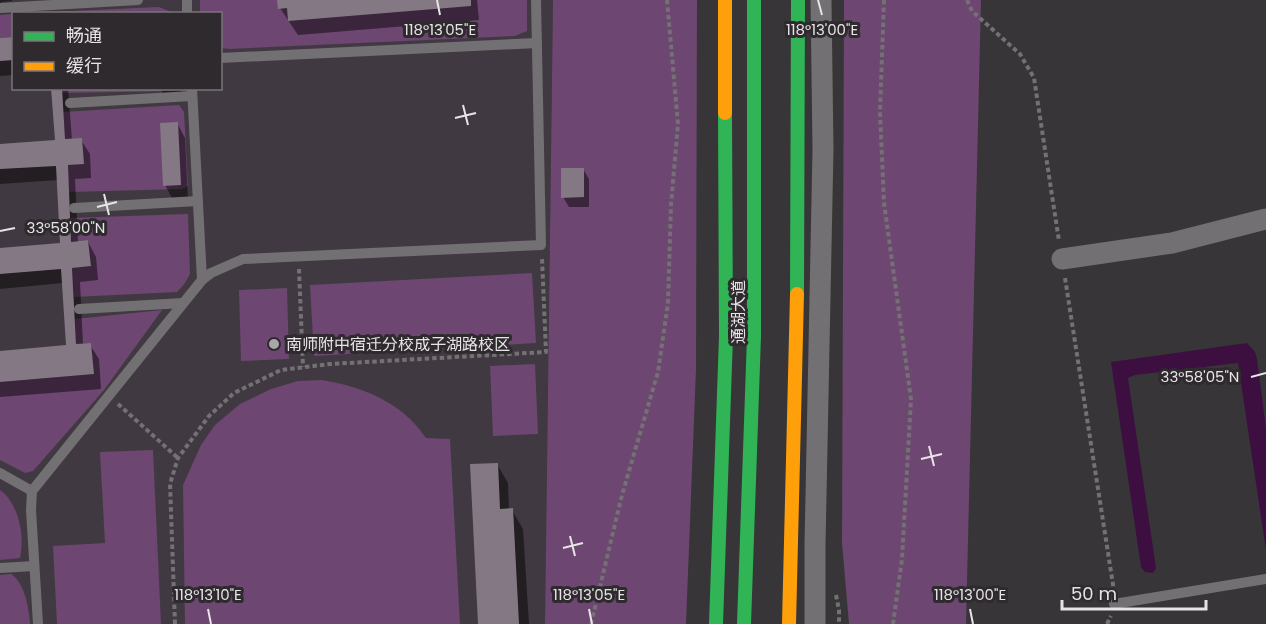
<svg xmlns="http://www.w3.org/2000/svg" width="1266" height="624" font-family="Poppins,'Noto Sans SC',sans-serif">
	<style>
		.built { fill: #413941; fill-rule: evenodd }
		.green { fill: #6d4671 }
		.water { fill: #3d0f41 }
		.shadow { fill: #0007 }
		.building { fill: #857885 }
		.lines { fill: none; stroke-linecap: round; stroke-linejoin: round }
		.path { stroke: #737173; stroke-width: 4; stroke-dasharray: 4.5 3; stroke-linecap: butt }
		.lane { stroke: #727072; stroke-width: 10 }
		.street { stroke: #727072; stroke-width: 21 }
		.fast { stroke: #30b455; stroke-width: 14 }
		.slow { stroke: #ff9f0a; stroke-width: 14 }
		.ticks { fill: none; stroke: #e7e4e7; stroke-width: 2 }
		.poi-dot { fill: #a9a7a9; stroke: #2e2a2e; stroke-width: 2 }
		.labels { text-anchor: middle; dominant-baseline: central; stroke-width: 6; stroke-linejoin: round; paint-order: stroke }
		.street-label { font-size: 16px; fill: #e7e4e7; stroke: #2e2a2e }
		.poi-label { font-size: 16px; fill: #e7e4e7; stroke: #2e2a2e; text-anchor: start }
		.ticks-label { font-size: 15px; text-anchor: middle; fill: #e7e4e7; stroke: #2e2a2e; stroke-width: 6; stroke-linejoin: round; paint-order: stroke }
	</style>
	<rect width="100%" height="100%" fill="#373537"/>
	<path class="built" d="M0 0H553L545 624H0ZM14 14H220V88H14Z"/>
	<g class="green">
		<polygon points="200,0 277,0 287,8 471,6 471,0 527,0 527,31 515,36 229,49 221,48 220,14 200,13"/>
		<polygon points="553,0 697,0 696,369 686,624 545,624"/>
		<polygon points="844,0 981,0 966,624 849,624 842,543"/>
		<polygon points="159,7 174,13 28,13"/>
		<polygon points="13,14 13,37 0,38 0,15"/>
		<polygon points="62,89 179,89 173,91 62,93"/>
		<polygon points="179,105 184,112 188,186 182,189 69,192 63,112"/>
		<polygon points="188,214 190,274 185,283 177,292 74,297 72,268 91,265 88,240 71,242 70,218"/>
		<polygon points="532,273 536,343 314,356 310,285"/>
		<polygon points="287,288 289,359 241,361 239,290"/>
		<polygon points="162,310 104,390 33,471 25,473 0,460 0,382 93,374 91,343 76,344 75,319"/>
		<polygon points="535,364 538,434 493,436 490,366"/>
		<path d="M322 380C363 387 402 402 426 438L450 439 460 624H185L183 485 201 445 215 425 240 404 271 389 298 381Z"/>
		<polygon points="153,450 161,624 57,624 53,546 105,543 100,452"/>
		<path d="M0 490C19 504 25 536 20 558L0 560Z"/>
		<path d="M11 574C25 583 29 609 30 624H0V575Z"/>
	</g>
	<polygon class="water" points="1247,343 1255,352 1257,359 1266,429 1266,550 1238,363 1135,375 1128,378 1156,568 1153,573 1145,572 1141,567 1111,362"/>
	<g class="shadow">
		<polygon points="0,0 12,0 12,1 1,2 0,8"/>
		<polygon points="279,0 477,0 479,20 298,35 280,8"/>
		<polygon points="14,38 14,75 0,76 0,39"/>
		<polygon points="52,88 68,88 72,140 81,140 90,154 91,178 75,179 78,243 88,242 96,257 98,280 80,282 83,345 90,345 99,359 101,389 0,397 0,352 68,346 63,283 0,289 0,250 61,244 58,180 0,184 0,145 57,141"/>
		<polygon points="160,88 182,88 182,99 167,100"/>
		<polygon points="177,123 185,138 188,199 173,200 165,185"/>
		<polygon points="583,169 589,179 589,207 569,207 563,197"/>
		<polygon points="497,464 508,483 509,510 512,510 523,529 529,624 480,624"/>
	</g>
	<g class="building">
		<polygon points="277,0 471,0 471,6 288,21 287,8 278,9"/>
		<polygon points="14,37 14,60 0,61 0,38"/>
		<polygon points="51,88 62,88 65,139 82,138 84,164 68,165 71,242 88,240 91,266 72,268 76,344 91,343 94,374 0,382 0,351 66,345 61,269 0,274 0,248 60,243 56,166 0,169 0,144 55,140"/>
		<polygon points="178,122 181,185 163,186 160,123"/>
		<polygon points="561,168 584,168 584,197 561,198"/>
		<polygon points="498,463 500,509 513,508 519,624 478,624 470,464"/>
	</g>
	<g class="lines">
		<g class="path">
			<polyline points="884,0 880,112 884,203 911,399 902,559 893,624"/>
			<polyline points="967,0 972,11 1020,54 1034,78 1059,241"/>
			<polyline points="299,269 303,367"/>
			<polyline points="1065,278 1114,591"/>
			<polyline points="118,404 178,458"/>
			<polyline points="836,595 839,610 839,624"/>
			<polyline points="175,624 170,484 178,458 209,416 234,393 281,370 330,364 546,352 542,258"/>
			<polyline points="591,624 622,495 658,372 668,303 671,205 678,124 667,0"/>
			<polyline points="1107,624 1111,616"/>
		</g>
		<g class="lane">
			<polyline points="187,0 187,14"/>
			<polyline points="0,8 138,0"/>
			<polyline points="220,58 537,43"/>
			<polyline points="192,88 202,280"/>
			<polyline points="70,103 192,96"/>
			<polyline points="74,208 198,201"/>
			<polyline points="79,309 183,303"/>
			<polyline points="0,473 32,491"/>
			<polyline points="0,568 34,566"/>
			<polyline points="1114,604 1266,579"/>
			<polyline points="38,624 31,510 32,491 202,280 211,273 243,259 541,245 536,0"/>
		</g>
		<g class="street">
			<polyline points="1062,259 1172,243 1266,219"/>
			<polyline points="815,624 815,545 823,149 821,0"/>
		</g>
		<g class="fast">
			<polyline points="797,294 798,0"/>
			<polyline points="716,624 726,336 725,113"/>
			<polyline points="744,624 754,336 754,0"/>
		</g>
		<g class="slow">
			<polyline points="725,0 725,113"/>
			<polyline points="789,624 797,294"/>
		</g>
	</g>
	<path class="ticks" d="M437 0 440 15M818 0 822 15M463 105 468 125M455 118 476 113M104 194 109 215M97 207 117 202M0 231 15 228M1251 377 1266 373M929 446 934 466M921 459 942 454M570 536 575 556M563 548 583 543M208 609 211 624M589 609 592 624M970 609 973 624"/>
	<circle class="poi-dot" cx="274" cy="344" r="6"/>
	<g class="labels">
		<g class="street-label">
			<text transform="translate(738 312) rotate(-90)">通湖大道</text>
		</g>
		<g class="poi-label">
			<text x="286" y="344">南师附中宿迁分校成子湖路校区</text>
		</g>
	</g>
	<g class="ticks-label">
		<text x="440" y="35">118°13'05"E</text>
		<text x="822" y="35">118°13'00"E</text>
		<text x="66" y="233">33°58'00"N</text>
		<text x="1200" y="382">33°58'05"N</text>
		<text x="208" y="600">118°13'10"E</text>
		<text x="589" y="600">118°13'05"E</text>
		<text x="970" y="600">118°13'00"E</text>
	</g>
	<rect x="12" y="12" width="210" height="78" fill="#2e2a2e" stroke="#787478" stroke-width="1.5"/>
	<rect x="24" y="32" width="30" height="9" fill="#30b455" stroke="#787478" stroke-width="1.5"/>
	<text x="66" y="42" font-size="18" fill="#e7e4e7">畅通</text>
	<rect x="24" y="62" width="30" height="9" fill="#ff9f0a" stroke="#787478" stroke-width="1.5"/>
	<text x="66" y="72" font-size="18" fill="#e7e4e7">缓行</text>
	<path d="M1062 600v9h144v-9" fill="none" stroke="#e7e4e7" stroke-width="3"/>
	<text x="1071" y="600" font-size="18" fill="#e7e4e7" stroke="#2e2a2e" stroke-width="4.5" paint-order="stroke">50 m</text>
</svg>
